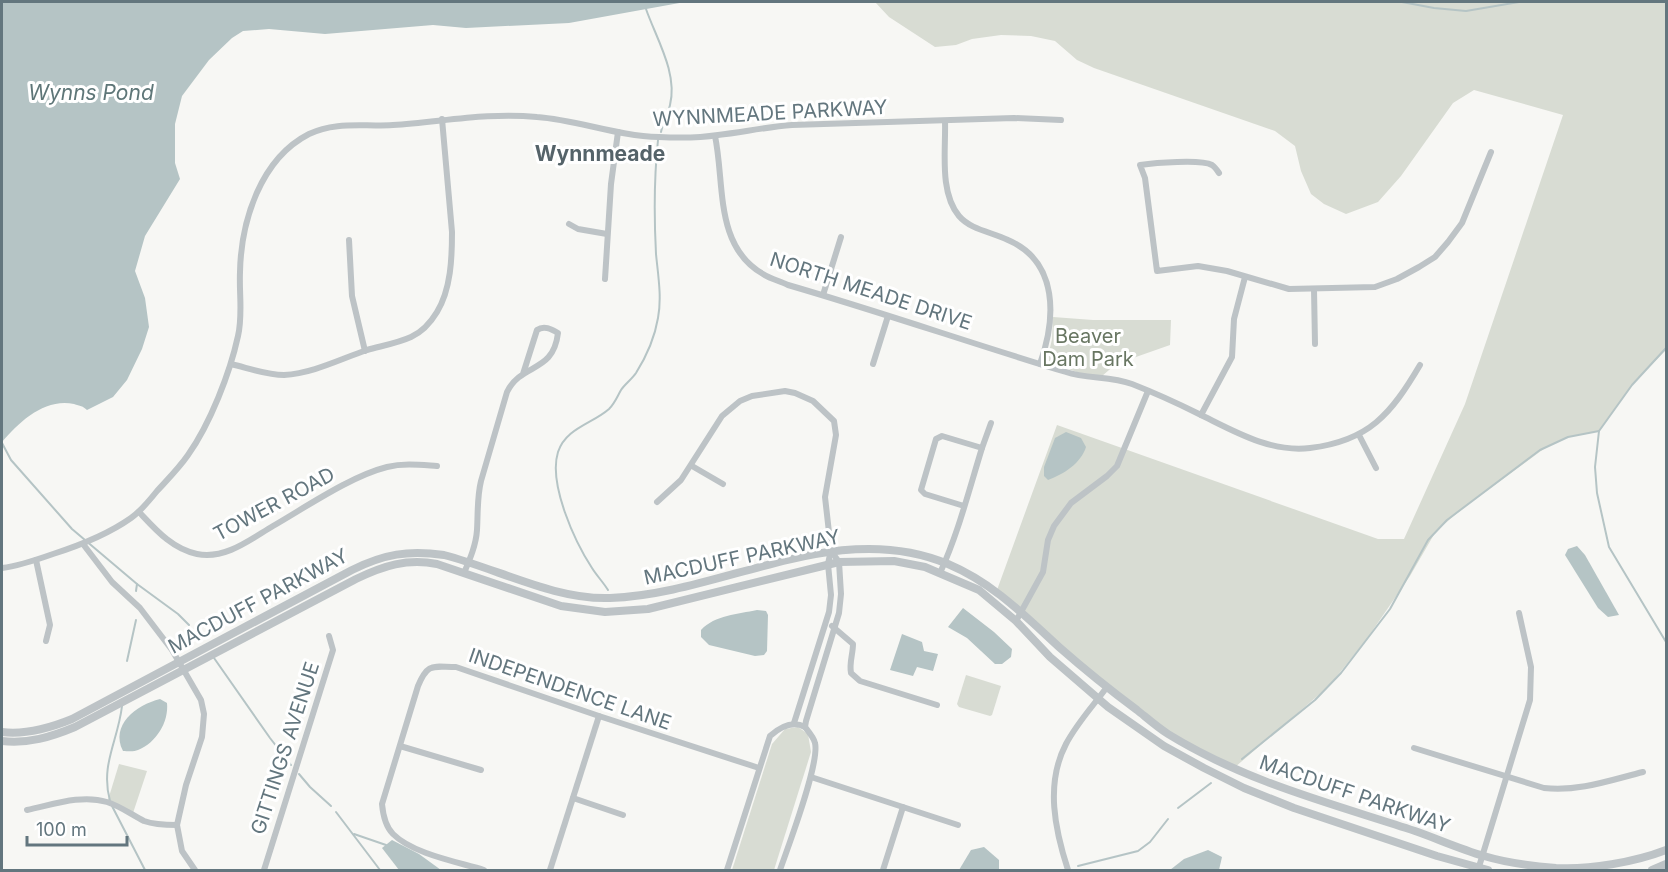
<svg xmlns="http://www.w3.org/2000/svg" width="1668" height="872" font-family="Inter,sans-serif">
	<style>
		.green { fill: #d8dcd3 }
		.water { fill: #b5c4c5 }
		.lines { fill: none; stroke-linecap: round; stroke-linejoin: round }
		.stream { stroke: #b5c4c5; stroke-width: 2 }
		.minor { stroke: #bdc3c6; stroke-width: 6 }
		.tertiary { stroke: #bdc3c6; stroke-width: 8 }
		.labels { text-anchor: middle; dominant-baseline: central; stroke-width: 6; stroke-linejoin: round; paint-order: stroke }
		.street-label { font-size: 20px; fill: #63767e; stroke: #fff }
		.park-label { font-size: 20px; fill: #687662; stroke: #fff }
		.water-label { font-size: 21px; font-style: italic; fill: #5e7678; stroke: #fff }
		.neighbourhood-label { font-size: 21px; font-weight: bold; fill: #556369; stroke: #fff }
	</style>
	<rect width="100%" height="100%" fill="#f7f7f4"/>
	<g class="green">
		<polygon points="875,2 1666,2 1666,350 1632,385 1599,431 1568,437 1545,448 1462,509 1436,531 1410,576 1366,640 1329,686 1234,768 1168,733 1107,687 997,590 1057,425 1378,539 1404,539 1465,404 1563,115 1474,90 1453,103 1401,176 1378,202 1346,214 1324,204 1311,194 1301,171 1295,146 1275,131 1094,68 1077,60 1055,41 1031,36 1001,35 972,39 956,45 935,47 889,17"/>
		<polygon points="1053,317 1093,320 1171,320 1170,345 1116,364 1102,376 1082,374 1047,361 1052,339"/>
		<polygon points="966,675 1001,686 992,715 990,716 959,707 957,704"/>
		<polygon points="798,727 808,734 811,752 774,870 732,870 772,744 785,729"/>
		<polygon points="119,764 147,771 133,813 108,800"/>
	</g>
	<g class="water">
		<path d="M2 2H685L569 23 466 28 433 25 325 34 269 29 243 31 232 38 209 60 182 96 175 124V163L180 179 145 236 135 271 145 298 149 327 142 349 127 380 113 397 87 410C83 406 80 406 74 404 45 398 20 421 2 442Z"/>
		<path d="M1066 432 1081 438 1086 447C1081 463 1064 474 1048 480L1044 476V467L1055 438Z"/>
		<polygon points="1577,546 1585,555 1619,615 1608,617 1598,608 1565,555 1568,549"/>
		<polygon points="963,608 994,632 1012,649 1011,657 1002,664 995,664 967,638 948,627"/>
		<path d="M757 610 766 611 768 615 767 651 764 655 755 656 709 645 701 637V630C715 615 738 614 757 610Z"/>
		<polygon points="902,634 922,642 924,651 938,654 933,671 917,667 913,676 890,670"/>
		<path d="M160 699 167 703C169 722 156 743 138 750 134 752 127 751 123 751 110 725 136 705 160 699Z"/>
		<polygon points="392,840 419,854 441,870 399,870 382,848"/>
		<polygon points="984,847 999,860 999,870 959,870 971,850"/>
		<polygon points="1208,850 1222,857 1219,870 1170,870 1184,859"/>
	</g>
	<g class="lines">
		<g class="stream">
			<polyline points="1402,2 1434,8 1466,11 1519,2"/>
			<path d="M646 9C656 38 678 73 670 105 668 114 663 122 661 132"/>
			<polyline points="1666,348 1632,385 1599,431 1595,467 1597,493 1609,547 1666,642"/>
			<polyline points="2,443 11,460 72,529 137,584 178,614 189,625"/>
			<path d="M608 590C603 582 597 576 592 568 575 542 548 484 558 452 566 428 592 424 609 409 615 403 617 397 621 390 625 384 632 379 636 373 646 357 655 336 658 318 662 297 658 275 656 254 654 216 654 178 658 140"/>
			<polyline points="136,591 137,584"/>
			<polyline points="214,658 270,738 291,765"/>
			<polyline points="127,661 136,620"/>
			<polyline points="1242,759 1315,700 1341,673 1390,609 1428,540 1447,520 1540,450 1568,437 1599,431"/>
			<polyline points="299,774 310,787 331,806"/>
			<path d="M110 801C100 765 118 741 122 706"/>
			<polyline points="112,806 145,870"/>
			<polyline points="1178,808 1211,783"/>
			<polyline points="336,812 380,870"/>
			<polyline points="354,834 386,845"/>
			<polyline points="1078,866 1138,851 1150,842 1168,819"/>
		</g>
		<g class="minor">
			<path d="M945 121C946 150 939 192 959 216 971 230 992 232 1008 240 1059 262 1056 319 1040 364"/>
			<path d="M715 136C725 183 714 246 763 274 771 279 780 281 788 285 881 312 973 344 1066 372 1087 379 1111 376 1132 384 1155 393 1177 403 1199 414 1232 430 1270 453 1310 448 1369 441 1391 414 1420 365"/>
			<path d="M1219 173C1217 170 1215 167 1212 165 1201 159 1154 163 1140 165L1145 178 1157 271 1198 266 1227 271 1289 289 1375 287 1397 279 1419 267 1435 257 1448 242 1462 223 1491 152"/>
			<polyline points="569,224 578,229 607,234"/>
			<polyline points="349,240 352,296 365,351"/>
			<polyline points="605,279 611,184 618,132"/>
			<polyline points="1314,289 1315,344"/>
			<polyline points="823,295 841,237"/>
			<path d="M231 364C248 368 266 375 284 375 314 373 340 359 367 350 381 346 398 343 411 337 422 332 431 322 437 312 451 289 452 258 452 232L442 119"/>
			<polyline points="873,364 888,316"/>
			<polyline points="1201,415 1232,357 1234,319 1245,277"/>
			<polyline points="1359,435 1376,468"/>
			<polyline points="982,448 991,423"/>
			<polyline points="692,466 723,484"/>
			<polyline points="657,502 681,480 722,416 740,401 752,396 785,391 795,393 813,401 834,421 836,435 825,497 831,550 828,564 831,595 829,612 794,723"/>
			<path d="M139 512C155 529 172 549 197 554 225 560 251 539 273 526 306 507 351 476 387 467 404 463 421 465 437 466"/>
			<polyline points="83,544 112,582 140,608 172,650 201,700 204,714 202,737 186,785 177,825 182,851 195,870"/>
			<polyline points="36,560 50,625 46,641"/>
			<path d="M2 568C19 566 36 560 53 554 81 545 107 535 131 518 141 511 149 501 157 491 168 479 179 468 188 455 210 424 230 373 238 336 243 315 239 294 240 272 241 222 260 159 309 134 336 121 363 127 393 125 441 122 488 112 537 117 578 120 617 136 659 137 678 138 699 138 718 135 743 132 767 127 792 125L1014 118 1061 120"/>
			<path d="M464 573C470 559 476 545 477 530 478 513 477 497 481 481L507 392C522 362 553 374 558 333 551 329 544 325 537 330L523 374"/>
			<path d="M940 573C958 534 969 490 982 448L942 436 936 439 921 490 925 494 964 506"/>
			<polyline points="1016,621 1043,572 1048,540 1054,526 1071,503 1107,476 1117,466 1148,391"/>
			<path d="M832 626 853 644C853 654 849 663 851 673L860 681 937 705"/>
			<polyline points="400,746 481,770"/>
			<path d="M1414 748 1544 788C1578 792 1611 780 1643 772"/>
			<polyline points="811,777 958,825"/>
			<polyline points="573,798 623,815"/>
			<path d="M27 810C52 805 81 794 107 802 120 806 132 815 144 821 155 825 166 825 177 825"/>
			<polyline points="264,870 333,650 329,636"/>
			<path d="M484 870C458 862 413 854 393 834 385 826 383 815 382 804L418 686C428 662 433 667 456 667L599 716 759 768"/>
			<polyline points="550,870 599,716"/>
			<path d="M727 870 770 736C780 727 792 720 805 727"/>
			<path d="M780 870C788 847 820 763 815 743 814 738 809 732 805 727L806 721 839 613 841 594 839 562 831 551"/>
			<polyline points="883,870 903,807"/>
			<path d="M1068 870C1055 830 1045 784 1066 744 1077 723 1093 706 1107 687"/>
			<polyline points="1478,870 1530,700 1531,667 1519,613"/>
		</g>
		<g class="tertiary">
			<path d="M2 732C26 735 50 728 72 719L352 570C384 554 408 550 444 555 498 569 555 600 610 598 723 594 836 517 948 564 993 583 1024 615 1059 647 1084 669 1110 690 1137 710 1147 718 1157 727 1168 734 1246 782 1330 803 1415 831 1438 839 1460 849 1484 856 1507 863 1532 866 1556 868 1589 870 1635 862 1666 850"/>
			<path d="M2 741C28 744 51 737 75 727L356 579C383 566 407 558 437 564L561 606 605 612 648 609 839 562 894 561 925 567 979 590 1016 621 1050 657 1108 707 1164 746 1204 768 1244 788 1294 808 1437 856 1488 870"/>
			<polyline points="1652,870 1666,864"/>
		</g>
	</g>
	<g class="labels">
		<g class="street-label">
			<text transform="translate(770 113) rotate(-3)">WYNNMEADE PARKWAY</text>
			<text transform="translate(871 291) rotate(18)">NORTH MEADE DRIVE</text>
			<text transform="translate(274 504) rotate(-28)">TOWER ROAD</text>
			<text transform="translate(742 557) rotate(-12)">MACDUFF PARKWAY</text>
			<text transform="translate(258 601) rotate(-28)">MACDUFF PARKWAY</text>
			<text transform="translate(570 689) rotate(19)">INDEPENDENCE LANE</text>
			<text transform="translate(285 748) rotate(-72)">GITTINGS AVENUE</text>
			<text transform="translate(1355 794) rotate(19)">MACDUFF PARKWAY</text>
		</g>
		<g class="park-label">
			<text x="1088" y="336">Beaver<tspan x="1088" dy="23">Dam Park</tspan></text>
		</g>
		<g class="water-label">
			<text x="91" y="92">Wynns Pond</text>
		</g>
		<g class="neighbourhood-label">
			<text x="600" y="153">Wynnmeade</text>
		</g>
	</g>
	<rect width="1668" height="872" fill="none" stroke="#63767e" stroke-width="6"/>
	<path d="M27 836v9h100v-9" fill="none" stroke="#63767e" stroke-width="3"/>
	<text x="36" y="836" font-size="18" fill="#63767e" stroke="#ffffff" stroke-width="4.5" paint-order="stroke">100 m</text>
</svg>
